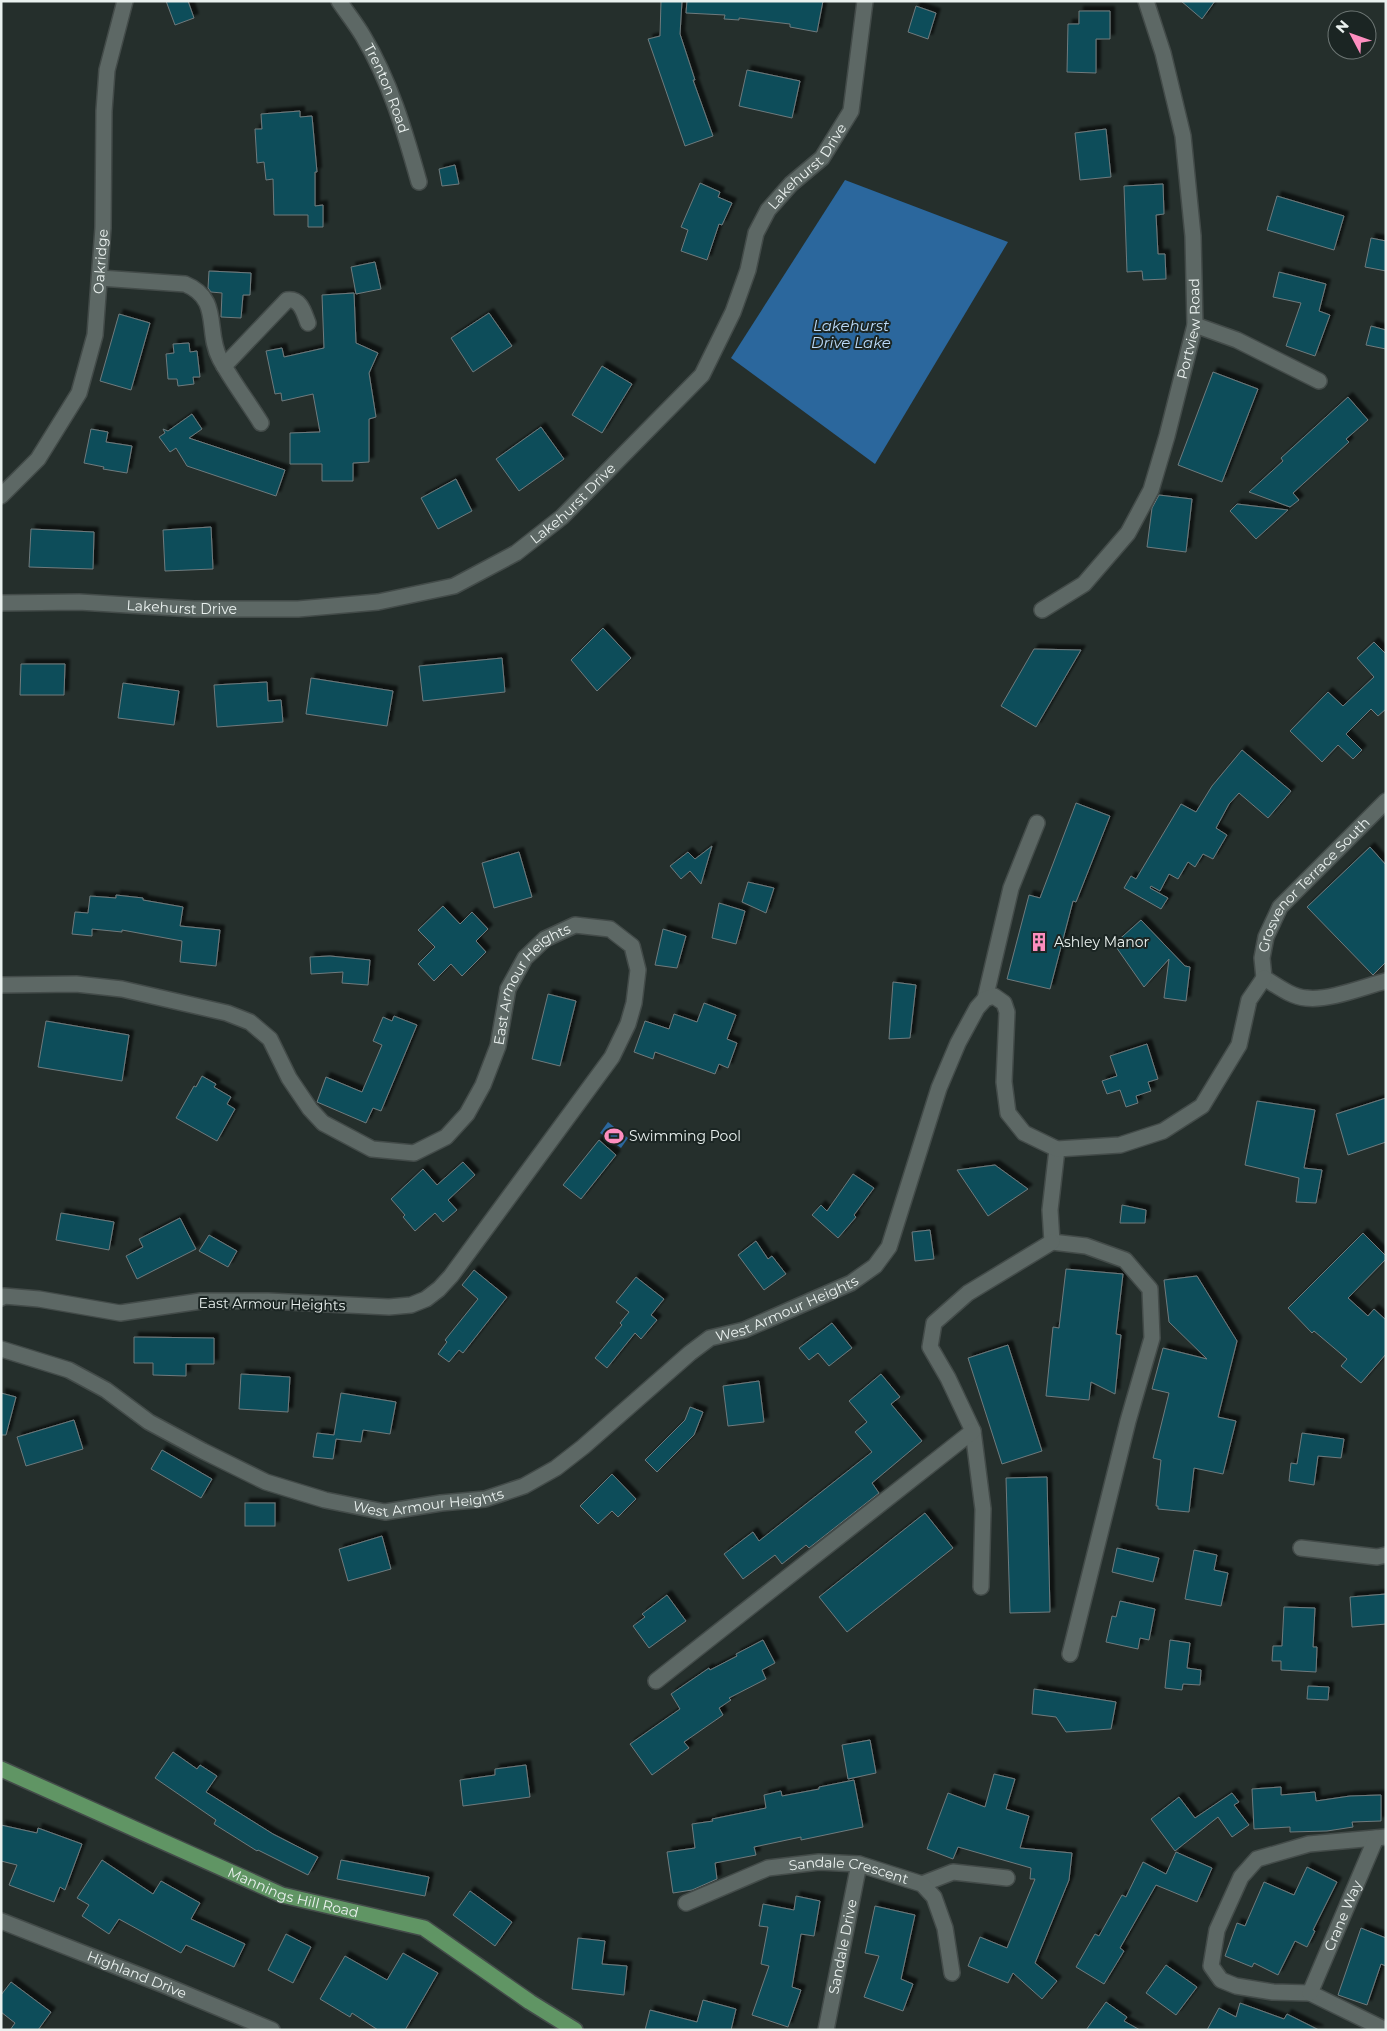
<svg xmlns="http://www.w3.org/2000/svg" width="1387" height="2031" font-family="Montserrat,sans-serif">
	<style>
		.water { fill: #2b679d }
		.building { fill: #0d4e5a; stroke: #6f7a7d; filter: url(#shadow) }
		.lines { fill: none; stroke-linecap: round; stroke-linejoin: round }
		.minor-casing { stroke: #434b49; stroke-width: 18 }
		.major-casing { stroke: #434b49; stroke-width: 18 }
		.minor { stroke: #5d6865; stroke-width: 15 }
		.major { stroke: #609564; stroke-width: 15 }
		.labels { text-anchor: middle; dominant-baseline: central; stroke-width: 4; stroke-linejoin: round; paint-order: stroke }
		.street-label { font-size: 14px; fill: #eaf1ef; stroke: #1b2523 }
		.poi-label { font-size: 14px; fill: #eaf1ef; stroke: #1b2523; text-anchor: start }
		.water-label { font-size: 15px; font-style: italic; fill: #bbdaf9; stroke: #1b2523 }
	</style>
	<defs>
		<filter id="shadow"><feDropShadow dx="4.5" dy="-4.5" stdDeviation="1" flood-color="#0009"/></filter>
	</defs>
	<rect width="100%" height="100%" fill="#252f2c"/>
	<g class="water">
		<polygon points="845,180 1008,242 875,464 731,358"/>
		<polygon points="608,1122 628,1138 621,1148 600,1133"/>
	</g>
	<g class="building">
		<polygon points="166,1 188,1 194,18 175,25"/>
		<polygon points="661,1 682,1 680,34 695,80 693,80 713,136 685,146 648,39 660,36"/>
		<polygon points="687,1 823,1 817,32 790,27 790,24 739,18 739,20 724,19 725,15 686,13"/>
		<polygon points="1181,1 1215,1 1202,19"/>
		<polygon points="916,6 936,13 928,39 908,32"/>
		<polygon points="1079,11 1110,11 1110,39 1096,39 1096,73 1067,72 1068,24 1079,24"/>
		<polygon points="747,70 800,81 792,118 739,106"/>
		<polygon points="300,111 300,117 312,116 317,172 315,172 315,206 323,205 323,227 308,227 308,215 274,215 273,179 266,180 264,162 257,163 255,129 262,129 261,114"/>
		<polygon points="1106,129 1111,177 1080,180 1075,133"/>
		<polygon points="455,165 459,184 442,186 439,169"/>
		<polygon points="700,183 720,192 718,197 732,203 722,225 719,224 707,260 681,251 688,230 681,227"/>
		<polygon points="1163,184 1164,214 1156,215 1158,254 1165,254 1166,279 1143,280 1142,271 1127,272 1124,186"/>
		<polygon points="1277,196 1344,216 1334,250 1267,230"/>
		<polygon points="1371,238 1386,241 1386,271 1365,267"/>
		<polygon points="375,262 381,289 356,294 351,267"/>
		<polygon points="209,271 251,273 250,295 243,295 241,318 221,317 222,293 211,292 208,288"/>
		<polygon points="1279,272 1326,284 1319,311 1330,315 1315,356 1286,346 1301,303 1273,297"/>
		<polygon points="354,293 356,343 378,353 369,373 376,417 369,419 369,462 353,463 353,481 322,481 322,464 290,464 290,433 320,432 313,394 282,401 281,393 275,394 266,351 282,348 284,357 324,348 322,295"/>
		<polygon points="489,313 512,346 473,372 451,338"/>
		<polygon points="119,314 150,323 131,390 100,381"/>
		<polygon points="1371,326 1386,330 1386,349 1366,345"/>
		<polygon points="189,343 190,352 197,351 200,377 193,377 194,384 178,386 177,379 168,379 166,354 174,353 173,344"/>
		<polygon points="602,366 632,384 602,433 572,415"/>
		<polygon points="1213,372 1258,389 1222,482 1178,465"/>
		<polygon points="1348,397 1368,420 1346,439 1349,442 1293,493 1299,500 1290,507 1249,492 1283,461 1281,458"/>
		<polygon points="192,414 202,429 189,438 285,470 276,496 187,466 176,448 170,452 159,437 165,433 163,429 168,431"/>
		<polygon points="541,427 564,459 519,491 496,459"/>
		<polygon points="91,429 108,432 106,442 132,446 127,473 103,469 104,467 84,463"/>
		<polygon points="456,479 472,511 438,529 421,498"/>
		<polygon points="1159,495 1192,499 1186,552 1147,547 1152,508"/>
		<polygon points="1237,504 1288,510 1256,539 1230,511"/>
		<polygon points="211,527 213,569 165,571 163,530"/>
		<polygon points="31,529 94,532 93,569 29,567"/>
		<polygon points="603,628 631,658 597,691 571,660"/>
		<polygon points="1374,642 1386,654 1386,709 1378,716 1371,709 1346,734 1362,750 1353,759 1338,745 1322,762 1290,731 1328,692 1343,706 1374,677 1357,658"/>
		<polygon points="1034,649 1081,650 1036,727 1001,706"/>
		<polygon points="502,658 505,692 423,701 419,666"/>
		<polygon points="21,664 65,664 64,695 20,695"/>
		<polygon points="311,678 393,691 387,726 306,714"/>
		<polygon points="267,682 268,701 281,700 283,722 217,727 214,685"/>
		<polygon points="123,683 179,691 174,725 118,718"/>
		<polygon points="1242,750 1291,791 1268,818 1239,793 1229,804 1216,828 1227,835 1213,859 1203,854 1195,867 1188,862 1178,879 1169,874 1160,891 1151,886 1150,888 1168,898 1161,909 1124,888 1131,876 1136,879 1181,804 1196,812 1212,786"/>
		<polygon points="1076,803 1110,816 1076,902 1073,901 1050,989 1007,979 1029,895 1040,898"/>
		<polygon points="712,846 701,884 690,871 681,879 670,866 688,852 695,859"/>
		<polygon points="1370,847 1386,865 1386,962 1373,975 1307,907"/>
		<polygon points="519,852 532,897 494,908 482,863"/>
		<polygon points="748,882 774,888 766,913 742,902"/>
		<polygon points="116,895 143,898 143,900 183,907 180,926 220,930 216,966 180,962 182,941 122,930 122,932 92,929 92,936 72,934 75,912 88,913 90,896 116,898"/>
		<polygon points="719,903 745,911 736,944 712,938"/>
		<polygon points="443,906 460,924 472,912 488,929 476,941 486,952 462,976 451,964 434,981 418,964 435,947 418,930"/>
		<polygon points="1141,920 1185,966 1190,967 1186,1001 1164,998 1169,959 1144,987 1114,944"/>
		<polygon points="663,929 686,936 677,968 655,965"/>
		<polygon points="330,956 370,960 368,985 342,983 343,972 311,974 310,957"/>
		<polygon points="893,982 916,985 910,1038 889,1039"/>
		<polygon points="548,994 576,1001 560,1066 532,1059"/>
		<polygon points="704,1003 736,1015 727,1039 737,1043 728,1068 719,1064 715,1074 655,1052 653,1059 634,1052 645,1021 669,1029 674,1014 697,1022"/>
		<polygon points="394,1016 417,1025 381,1111 373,1108 366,1123 317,1102 326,1077 362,1092 382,1045 373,1041 383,1017 392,1021"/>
		<polygon points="46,1021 129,1035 122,1081 38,1067"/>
		<polygon points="1147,1044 1158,1079 1148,1082 1151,1091 1136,1096 1138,1103 1126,1107 1120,1090 1107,1094 1102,1081 1117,1076 1110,1056"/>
		<polygon points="202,1076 216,1084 214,1087 231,1097 227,1104 235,1109 217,1141 176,1118 194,1086 196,1087"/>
		<polygon points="1386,1098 1386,1142 1348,1155 1336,1114"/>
		<polygon points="1257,1101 1315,1110 1304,1168 1322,1170 1316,1203 1296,1202 1299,1178 1245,1165"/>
		<polygon points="599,1140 616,1155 581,1199 563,1185"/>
		<polygon points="463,1162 475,1175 448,1200 457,1210 443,1222 435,1213 415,1231 403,1217 405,1215 391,1199 423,1169 437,1185"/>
		<polygon points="995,1165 1028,1189 988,1216 957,1170"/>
		<polygon points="853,1174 874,1188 854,1215 856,1217 838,1238 812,1215 821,1205 827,1211"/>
		<polygon points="1122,1205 1146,1210 1145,1223 1120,1223"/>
		<polygon points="61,1213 114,1222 109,1250 56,1240"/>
		<polygon points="180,1218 196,1249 137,1279 126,1256 143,1247 139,1239"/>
		<polygon points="930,1230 934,1259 915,1261 912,1232"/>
		<polygon points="1363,1233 1386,1256 1386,1259 1348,1298 1368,1316 1374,1309 1386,1320 1386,1354 1361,1383 1341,1366 1347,1359 1314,1331 1312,1333 1288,1308"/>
		<polygon points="209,1235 237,1251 228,1267 199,1251"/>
		<polygon points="756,1241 768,1259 772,1256 786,1274 764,1290 738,1255"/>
		<polygon points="1066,1269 1123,1274 1116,1334 1121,1335 1115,1394 1091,1382 1089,1400 1046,1396 1053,1327 1059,1328"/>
		<polygon points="474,1270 507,1297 463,1353 459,1350 449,1362 438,1354 447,1342 445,1340 478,1299 462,1285"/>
		<polygon points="1197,1276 1237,1341 1218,1417 1236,1421 1223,1474 1194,1468 1189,1512 1158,1509 1158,1506 1156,1506 1161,1460 1153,1458 1169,1393 1152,1389 1163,1348 1207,1359 1169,1322 1164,1280"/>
		<polygon points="636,1277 664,1299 651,1315 657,1320 641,1339 635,1333 607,1368 595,1358 622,1325 620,1323 629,1312 616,1302"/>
		<polygon points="832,1323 852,1348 829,1366 818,1353 809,1360 799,1348"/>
		<polygon points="134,1337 214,1338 214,1364 186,1364 186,1376 153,1375 153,1363 134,1363"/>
		<polygon points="1008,1345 1042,1451 1002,1464 968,1358"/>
		<polygon points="241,1374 290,1377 288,1412 239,1409"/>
		<polygon points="881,1374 900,1397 891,1404 922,1441 872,1483 879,1493 809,1548 806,1545 782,1564 775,1555 743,1579 724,1554 753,1532 759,1541 872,1452 855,1432 867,1422 849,1401"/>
		<polygon points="759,1381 764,1422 728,1426 723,1386"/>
		<polygon points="1,1393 16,1397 6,1435 1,1435"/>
		<polygon points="341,1393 396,1402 390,1434 363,1430 361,1442 336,1439 333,1459 313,1457 317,1433 334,1435"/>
		<polygon points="690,1407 703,1412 694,1435 657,1472 645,1460 685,1420"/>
		<polygon points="74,1420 83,1449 26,1466 17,1437"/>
		<polygon points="1302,1433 1344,1439 1341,1458 1318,1456 1314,1485 1289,1481 1291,1463 1297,1464"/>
		<polygon points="162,1450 212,1479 201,1498 151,1469"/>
		<polygon points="612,1474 636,1499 618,1517 612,1511 598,1524 580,1506"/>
		<polygon points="1047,1477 1050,1612 1010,1613 1006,1478"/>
		<rect x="245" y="1503" width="30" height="23"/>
		<polygon points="925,1513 953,1548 847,1632 819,1597"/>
		<polygon points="382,1536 391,1569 348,1581 339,1549"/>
		<polygon points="1117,1548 1159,1558 1153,1582 1112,1572"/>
		<polygon points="1194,1550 1217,1555 1214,1570 1228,1573 1221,1606 1185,1599"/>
		<polygon points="1386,1594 1386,1624 1352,1627 1350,1597"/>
		<polygon points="667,1595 686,1621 649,1648 633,1626 645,1617 642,1614"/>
		<polygon points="1120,1601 1155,1609 1149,1640 1140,1638 1138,1649 1106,1642 1112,1616 1116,1617"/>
		<polygon points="1284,1607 1315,1608 1313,1647 1317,1647 1316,1672 1281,1670 1281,1661 1272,1661 1273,1646 1282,1646"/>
		<polygon points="763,1640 775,1663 762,1670 766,1679 729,1698 731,1700 719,1708 723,1715 684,1742 689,1748 652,1775 630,1744 680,1709 671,1694 709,1668 710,1670 737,1656 736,1654"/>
		<polygon points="1170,1640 1190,1643 1187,1668 1201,1670 1200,1685 1183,1684 1182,1690 1165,1688"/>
		<polygon points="1308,1686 1329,1687 1328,1700 1307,1699"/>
		<polygon points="1034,1689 1116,1702 1111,1729 1066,1732 1056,1717 1032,1714"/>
		<polygon points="870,1740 876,1773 848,1779 842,1745"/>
		<polygon points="173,1752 197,1769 200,1765 217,1776 206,1792 273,1834 318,1857 308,1875 258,1850 257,1851 214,1824 216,1820 155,1778"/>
		<polygon points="526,1765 530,1797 463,1806 460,1780 495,1775 495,1769"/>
		<polygon points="994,1774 1015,1779 1006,1809 1029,1816 1020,1848 1072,1853 1069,1880 1035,1963 1057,1981 1042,1999 1013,1973 1008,1983 968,1966 980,1937 1007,1948 1035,1879 1030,1879 1031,1868 958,1847 953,1859 927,1849 948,1793 985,1807"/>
		<polygon points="854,1780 863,1827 801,1840 801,1837 754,1847 756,1855 715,1863 717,1879 692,1890 673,1893 667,1852 695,1848 692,1824 713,1821 712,1819 766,1808 764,1795 781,1791 782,1796 819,1789 819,1787"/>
		<polygon points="1281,1787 1281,1795 1315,1792 1316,1801 1350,1796 1381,1795 1381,1821 1352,1822 1353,1827 1327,1831 1290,1832 1290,1827 1254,1829 1252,1789"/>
		<polygon points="1232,1793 1239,1802 1234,1805 1249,1825 1232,1837 1218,1817 1175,1851 1151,1819 1179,1797 1195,1818"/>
		<polygon points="1,1825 37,1833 38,1828 82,1844 65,1890 60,1887 54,1902 9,1885 17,1865 1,1861"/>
		<polygon points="1176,1852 1212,1868 1197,1902 1156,1885 1120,1948 1124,1951 1104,1984 1076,1967 1095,1934 1099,1936 1122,1895 1126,1897 1143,1862 1166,1874"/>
		<polygon points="102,1860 153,1894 161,1881 200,1903 191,1919 245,1944 234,1967 186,1945 181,1953 119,1919 109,1934 82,1916 89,1905 77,1898"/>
		<polygon points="341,1860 429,1877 425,1896 337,1879"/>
		<polygon points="1307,1867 1337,1882 1313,1930 1315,1931 1307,1947 1295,1941 1278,1975 1254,1963 1252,1967 1225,1956 1237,1923 1245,1926 1264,1882 1294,1895"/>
		<polygon points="470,1891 512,1922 495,1946 453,1915"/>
		<polygon points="796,1896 820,1901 814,1936 801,1934 792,1987 801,1990 788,2027 752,2015 769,1966 761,1964 768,1927 759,1926 763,1904 794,1910"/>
		<polygon points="875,1906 915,1915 901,1979 913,1984 903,2011 864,1997 879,1956 865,1953"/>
		<polygon points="1361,1928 1386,1938 1386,1966 1381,1964 1367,2005 1338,1995"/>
		<polygon points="286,1934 311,1947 293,1983 268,1970"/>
		<polygon points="578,1938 605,1941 602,1964 627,1966 624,1995 572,1989"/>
		<polygon points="403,1953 438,1973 405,2030 378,2030 352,2013 350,2017 320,1999 345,1956 387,1980"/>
		<polygon points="1166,1965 1197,1987 1176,2015 1146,1993"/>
		<polygon points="11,1982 51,2012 38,2030 10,2030 15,2023 1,2012 1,1995"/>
		<polygon points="703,2000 736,2009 731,2030 645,2030 650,2010 697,2022"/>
		<polygon points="1106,2002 1127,2017 1124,2021 1140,2030 1086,2030"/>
		<polygon points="1240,2003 1284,2019 1287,2014 1319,2030 1207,2030 1219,2008 1236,2017"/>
	</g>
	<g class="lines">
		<g class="minor-casing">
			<g id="minor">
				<path id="s1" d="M339 1C347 13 356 24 363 36 390 81 405 132 419 182"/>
				<path d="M100 278 185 284C222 299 205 331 220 359 232 381 248 402 261 423"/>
				<polyline points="1195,325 1237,340 1319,381"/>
				<path d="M224 366 287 300C301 298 304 313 308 323"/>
				<path id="s2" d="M1 496 38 459 79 393 95 335 103 228 104 111 107 70 125 1"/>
				<path id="s3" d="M1 603 79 602 194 609H298L378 602 454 586 516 553 562 517 702 375 733 312 748 270 756 233 768 210 791 184 822 158 851 111 865 1"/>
				<path id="s4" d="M1042 610 1084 584 1128 533 1151 490 1167 436 1195 325 1193 236 1183 136 1163 53 1146 1"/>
				<path id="s5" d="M1264 978 1262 958 1266 937 1280 907 1386 801"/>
				<path d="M1264 978C1276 985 1291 997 1306 998 1329 1001 1363 987 1386 981"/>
				<path id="s6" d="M1 985 76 984 122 989 227 1013 250 1022 270 1039 289 1078 310 1109 323 1123 372 1149 414 1153 446 1137 467 1114 483 1085 498 1046 508 989 525 958 545 939 575 925 610 929 632 946 638 970 634 1003 628 1024 612 1057 451 1276 439 1289 426 1299 411 1305 389 1307 268 1301H201L120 1313 39 1299 4 1296 1 1298"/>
				<polyline points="985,999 1011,888 1037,823"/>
				<polyline points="1052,1242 1086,1246 1125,1260 1150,1289 1152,1338 1128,1421 1070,1654"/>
				<polyline points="1052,1242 1050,1210 1057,1149"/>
				<path id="s7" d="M1 1349 69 1370 106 1390 149 1422 203 1451 266 1482 325 1500 385 1512 441 1503 485 1499 524 1486 556 1468 583 1447 690 1353 710 1338 744 1330 851 1283 875 1266 889 1247 939 1088 958 1043 977 1008 985 999 994 996 1004 1003 1007 1012 1004 1082 1008 1113 1024 1133 1057 1149 1120 1145 1163 1131 1202 1106 1239 1045 1249 1000 1264 978"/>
				<polyline points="1301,1548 1377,1557 1386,1555"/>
				<polyline points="981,1587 983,1509 973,1431 948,1378 930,1347 934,1323 968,1293 1052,1242"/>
				<polyline points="656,1681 973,1431"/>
				<polyline points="1386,1837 1309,1844 1257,1859 1241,1877 1217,1930 1211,1966 1221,1980 1236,1986 1273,1992 1310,1993 1386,2030"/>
				<polyline points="922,1884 953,1872 1007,1878"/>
				<path id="s8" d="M686 1903 768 1868 819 1862 859 1864 922 1884 934 1897 945 1928 952 1973"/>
				<path id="s9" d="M1 1921 164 1985 272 2030"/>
				<path id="s10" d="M1310 1993 1376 1838"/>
				<path id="s11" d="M826 2030 859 1864"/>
			</g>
		</g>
		<g class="major-casing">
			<g id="major">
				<path id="s12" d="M1 1769 282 1895 424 1928 530 2002 575 2030"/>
			</g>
		</g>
		<use href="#minor" class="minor"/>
		<use href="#major" class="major"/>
	</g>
	<defs>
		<g id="building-bare" transform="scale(1.5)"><path d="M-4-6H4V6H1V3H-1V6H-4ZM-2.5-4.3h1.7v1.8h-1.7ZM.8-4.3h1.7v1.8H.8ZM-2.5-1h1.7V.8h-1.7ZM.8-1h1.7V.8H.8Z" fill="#fd8ebf" stroke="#1b2523" stroke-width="2.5" paint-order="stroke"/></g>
		<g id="stadium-bare" transform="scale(1.5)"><path d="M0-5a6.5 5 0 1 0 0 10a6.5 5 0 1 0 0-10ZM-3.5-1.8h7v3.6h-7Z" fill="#fd8ebf" stroke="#1b2523" stroke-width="2.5" paint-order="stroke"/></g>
	</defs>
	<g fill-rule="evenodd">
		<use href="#building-bare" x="1039" y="942"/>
		<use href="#stadium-bare" x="614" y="1136"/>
	</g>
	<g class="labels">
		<g class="street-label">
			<text stroke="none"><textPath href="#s1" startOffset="100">Trenton Road</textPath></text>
			<text stroke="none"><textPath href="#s3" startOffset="1021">Lakehurst Drive</textPath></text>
			<text stroke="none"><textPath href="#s2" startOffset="264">Oakridge</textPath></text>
			<text stroke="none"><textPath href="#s4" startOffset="332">Portview Road</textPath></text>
			<text stroke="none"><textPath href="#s3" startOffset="601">Lakehurst Drive</textPath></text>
			<text stroke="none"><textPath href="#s3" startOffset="181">Lakehurst Drive</textPath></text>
			<text stroke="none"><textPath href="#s5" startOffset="112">Grosvenor Terrace South</textPath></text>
			<text stroke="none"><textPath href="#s6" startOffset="694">East Armour Heights</textPath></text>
			<text transform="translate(272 1304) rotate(1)">East Armour Heights</text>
			<text stroke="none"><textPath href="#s7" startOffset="884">West Armour Heights</textPath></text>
			<text stroke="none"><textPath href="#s7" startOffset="465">West Armour Heights</textPath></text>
			<text stroke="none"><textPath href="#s8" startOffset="171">Sandale Crescent</textPath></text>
			<text stroke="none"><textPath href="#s12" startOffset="318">Mannings Hill Road</textPath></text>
			<text stroke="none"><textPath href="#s10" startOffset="84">Crane Way</textPath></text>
			<text stroke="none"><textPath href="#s11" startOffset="85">Sandale Drive</textPath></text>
			<text stroke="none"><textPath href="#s9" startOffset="146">Highland Drive</textPath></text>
		</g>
		<g class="poi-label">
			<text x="1054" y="942">Ashley Manor</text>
			<text x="629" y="1136">Swimming Pool</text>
		</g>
		<g class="water-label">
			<text x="851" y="325">Lakehurst<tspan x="851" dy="17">Drive Lake</tspan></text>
		</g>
	</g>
	<rect width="1387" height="2031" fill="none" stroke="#eaf1ef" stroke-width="5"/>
	<g transform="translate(1352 35) rotate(311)"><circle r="24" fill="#1b2523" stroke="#6e7775"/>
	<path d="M0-4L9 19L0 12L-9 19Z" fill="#fd8ebf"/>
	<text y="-8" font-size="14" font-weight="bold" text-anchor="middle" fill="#eaf1ef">N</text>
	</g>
</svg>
